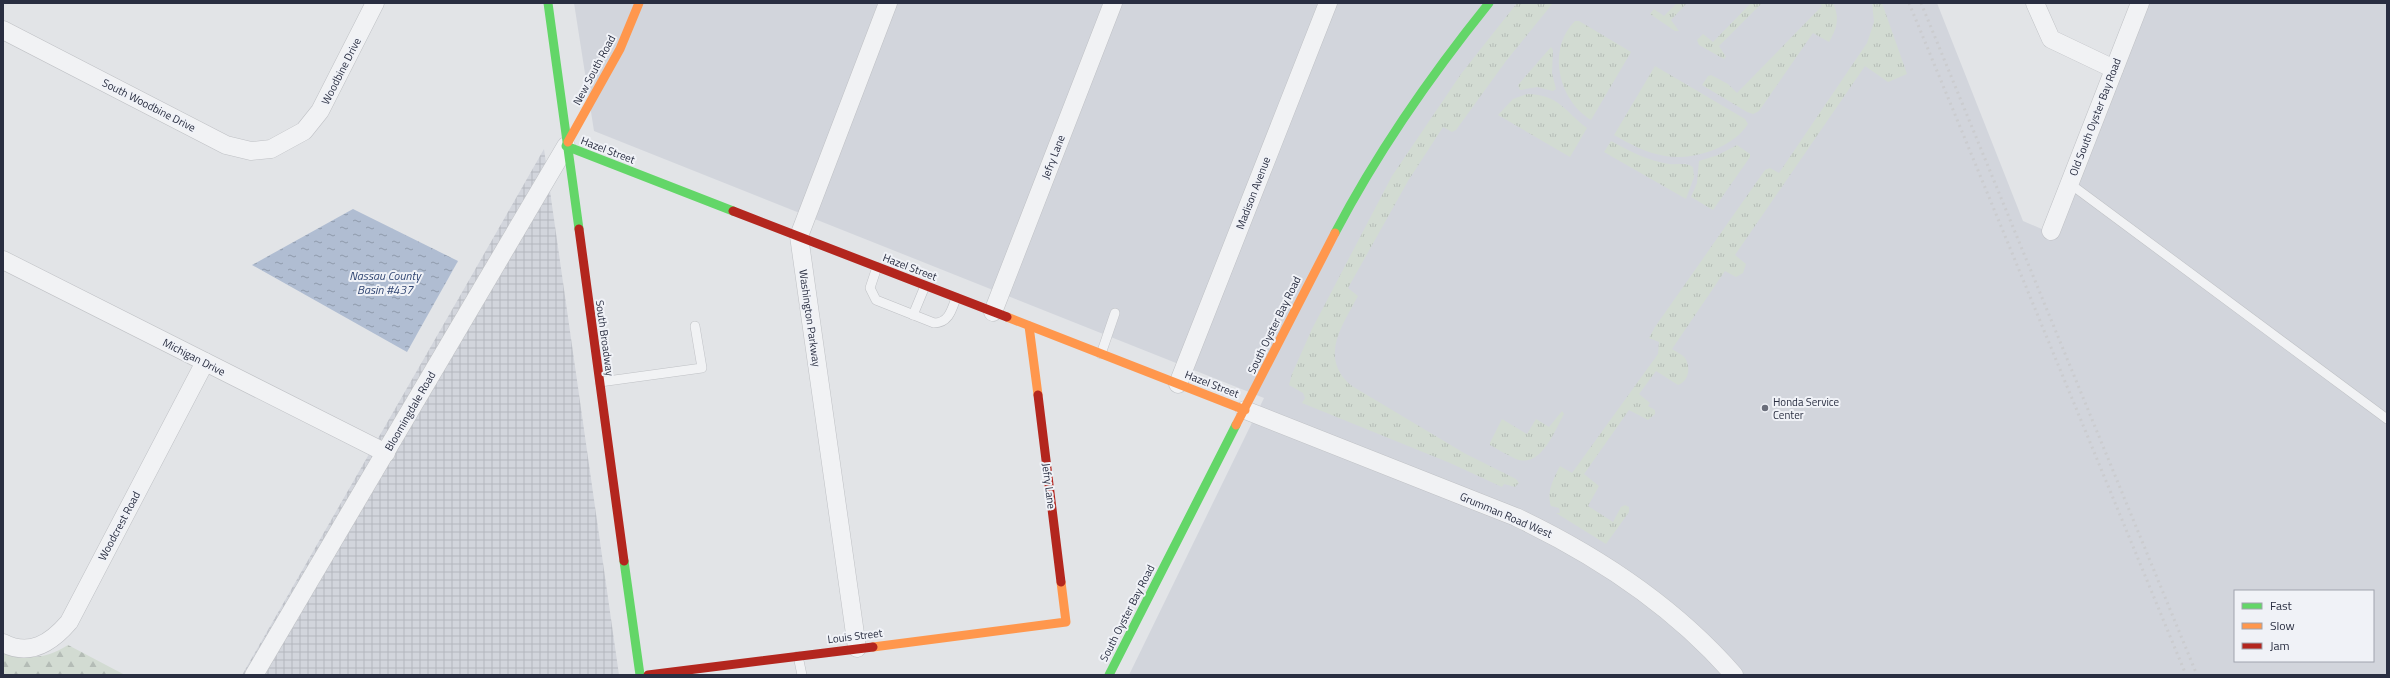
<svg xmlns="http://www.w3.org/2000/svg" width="2390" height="678" font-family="'Titillium Web',sans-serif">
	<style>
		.built { fill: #d2d5dc; fill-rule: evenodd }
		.industrial { fill: url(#industrial-grid) }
		.grass { fill: url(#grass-tufts) }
		.forest { fill: url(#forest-firs) }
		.water { fill: url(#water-ripples) }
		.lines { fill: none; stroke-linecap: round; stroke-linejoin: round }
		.lane-casing { stroke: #bfc1c5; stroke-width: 10 }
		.street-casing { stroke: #bfc1c5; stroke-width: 19 }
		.lane { stroke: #f1f2f4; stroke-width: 9 }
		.street { stroke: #f1f2f4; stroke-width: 18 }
		.fast { stroke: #63d668; stroke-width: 9 }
		.slow { stroke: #ff974d; stroke-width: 9 }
		.jam { stroke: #b3261e; stroke-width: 9 }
		.rail { stroke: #cbcccf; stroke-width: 3; stroke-dasharray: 2 4; stroke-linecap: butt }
		.poi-dot { fill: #6a6e7b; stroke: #f0f2f7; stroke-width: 1.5 }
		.labels { text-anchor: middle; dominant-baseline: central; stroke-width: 4; stroke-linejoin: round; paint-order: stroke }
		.street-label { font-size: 11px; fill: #292e41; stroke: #f0f2f7 }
		.poi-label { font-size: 11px; fill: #292e41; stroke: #f0f2f7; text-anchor: start }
		.water-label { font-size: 12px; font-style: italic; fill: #334874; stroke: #f0f2f7 }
	</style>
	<defs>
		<pattern id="industrial-grid" width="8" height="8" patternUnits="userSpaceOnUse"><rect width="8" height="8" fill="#d2d5dc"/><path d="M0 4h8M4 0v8" fill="none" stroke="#b4b7be"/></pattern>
		<pattern id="grass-tufts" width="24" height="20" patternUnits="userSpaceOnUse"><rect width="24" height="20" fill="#d2dbd2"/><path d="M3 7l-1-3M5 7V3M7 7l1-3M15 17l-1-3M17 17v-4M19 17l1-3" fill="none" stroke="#b4bcb6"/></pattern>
		<pattern id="forest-firs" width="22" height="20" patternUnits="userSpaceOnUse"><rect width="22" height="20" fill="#d2dbd2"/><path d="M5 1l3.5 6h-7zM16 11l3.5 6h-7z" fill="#b4bcb6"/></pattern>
		<pattern id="water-ripples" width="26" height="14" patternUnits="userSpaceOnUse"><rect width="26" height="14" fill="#b0bdd2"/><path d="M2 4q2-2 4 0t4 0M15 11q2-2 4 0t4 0" fill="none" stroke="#8f9aac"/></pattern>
	</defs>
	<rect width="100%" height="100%" fill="#e2e4e7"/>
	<path class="built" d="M574 3H1937L2023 221 2044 230 2134 3H2387V675H1129L1264 398 594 131ZM2235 591H2373V661H2235Z"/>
	<polygon class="industrial" points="544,149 619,675 242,675 480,261"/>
	<g class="grass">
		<path d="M1517 3H1553L1506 61 1456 130 1452 132 1443 127 1408 181 1348 288 1358 296C1342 326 1318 358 1352 386L1464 453 1516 479 1519 483 1515 487 1504 484 1502 487 1450 463 1302 403 1305 398 1303 393 1289 385 1292 374 1312 329 1392 176 1461 74Z"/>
		<polygon points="1677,3 1687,3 1671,20 1679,31 1675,31 1650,14 1654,9 1664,16"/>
		<polygon points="1751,3 1762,3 1719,46 1726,57 1724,59 1699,45 1697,40 1703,34 1713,42"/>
		<path d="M1819 3H1833C1840 18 1837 28 1829 42L1813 33 1759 111 1753 114 1747 112 1702 85 1708 76 1711 75 1728 84 1737 93 1822 6Z"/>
		<path d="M1872 3H1882L1907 74 1888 82 1865 66 1735 255 1746 264 1743 273 1736 277 1725 271 1672 349C1676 352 1682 354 1685 358 1691 367 1689 381 1678 385L1656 371 1639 394 1650 403 1648 406 1655 410V414L1648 420 1629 410 1584 474 1599 486 1588 506 1613 522 1621 507 1625 505 1629 507V512L1606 544 1556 513H1560L1559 508 1551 506C1546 492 1554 478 1560 466L1572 473 1658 354 1659 342 1649 338 1655 327 1765 170 1770 168 1779 173 1867 43 1874 22Z"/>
		<path d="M1575 21H1579L1631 52 1591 120C1559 101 1546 50 1575 21Z"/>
		<polygon points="1551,47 1553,50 1552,73 1556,89 1553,91 1537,87 1520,90 1518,85"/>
		<path d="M1655 66 1745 119 1748 124C1733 148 1692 161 1665 156 1646 153 1630 144 1614 135Z"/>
		<path d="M1527 94C1560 95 1563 110 1587 128L1570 157 1498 115 1513 99Z"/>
		<path d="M1611 141C1630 151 1648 161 1669 164 1677 165 1686 162 1693 167L1694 177 1686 199 1604 152Z"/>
		<polygon points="1737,145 1750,154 1750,157 1713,210 1691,197 1697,183 1699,161 1718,155"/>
		<path d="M1562 411 1564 414C1555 430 1541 469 1516 459 1507 455 1499 450 1490 445V443L1502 419 1527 434 1536 419 1549 427Z"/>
	</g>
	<path class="forest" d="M68 645 125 675H3V650C27 661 46 659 68 645Z"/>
	<polygon class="water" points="353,209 458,261 407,352 252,265"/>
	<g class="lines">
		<g class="lane-casing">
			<g id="lane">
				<polyline points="2069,183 2387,419"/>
				<path d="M877 267 870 288 876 300 934 323C949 323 952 309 956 298"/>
				<polyline points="913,315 925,286"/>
				<polyline points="1101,354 1115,313"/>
				<polyline points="600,382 702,368 695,326"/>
				<polyline points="798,656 802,675"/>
			</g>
		</g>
		<g class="street-casing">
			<g id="street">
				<polyline points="2035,3 2051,39 2114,69"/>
				<polyline points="3,30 226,145 251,151 271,149 304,131 320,111 375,3"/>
				<polyline points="2051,231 2140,3"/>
				<polyline points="3,260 386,453"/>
				<polyline points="993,312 1113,3"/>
				<polyline points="1178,384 1328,3"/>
				<path d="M1245 410 1516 517C1598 556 1674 606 1734 675"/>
				<path d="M3 643C30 657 51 643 69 622L205 362"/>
				<polyline points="857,648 799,236 888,3"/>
				<polyline points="254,675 566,146"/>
			</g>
		</g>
		<use href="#lane" class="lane"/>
		<use href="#street" class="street"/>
		<g class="fast">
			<polyline points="548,3 579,229"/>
			<polyline points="568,142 566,146 733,211"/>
			<path d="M1335 233C1378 151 1431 75 1489 3"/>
			<polyline points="624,561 640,675"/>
			<polyline points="1109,675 1236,425"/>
		</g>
		<g class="slow">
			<polyline points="568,142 620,49 639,3"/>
			<polyline points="1007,317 1245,410"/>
			<polyline points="1029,326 1038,395"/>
			<polyline points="1236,425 1335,233"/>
			<polyline points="873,647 1066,622 1061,582"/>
		</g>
		<g class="jam">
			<polyline points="733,211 1007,317"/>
			<polyline points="579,229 624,561"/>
			<polyline points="1038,395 1061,582"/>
			<polyline points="648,675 873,647"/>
		</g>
		<g class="rail">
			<polyline points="1909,3 2186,675"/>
			<polyline points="1921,3 2197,675"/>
		</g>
	</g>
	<circle class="poi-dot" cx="1765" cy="408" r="4"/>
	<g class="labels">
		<g class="street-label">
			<text transform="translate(594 70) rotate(-62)">New South Road</text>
			<text transform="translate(341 71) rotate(-63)">Woodbine Drive</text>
			<text transform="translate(149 105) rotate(27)">South Woodbine Drive</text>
			<text transform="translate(2095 117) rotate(-69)">Old South Oyster Bay Road</text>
			<text transform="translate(608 150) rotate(21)">Hazel Street</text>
			<text transform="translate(1053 157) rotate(-69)">Jefry Lane</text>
			<text transform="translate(1253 193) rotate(-69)">Madison Avenue</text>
			<text transform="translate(910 267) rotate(21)">Hazel Street</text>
			<text transform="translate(810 318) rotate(82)">Washington Parkway</text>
			<text transform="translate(1274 325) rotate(-64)">South Oyster Bay Road</text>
			<text transform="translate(605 338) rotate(82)">South Broadway</text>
			<text transform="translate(194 357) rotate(27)">Michigan Drive</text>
			<text transform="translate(1212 384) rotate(21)">Hazel Street</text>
			<text transform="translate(410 411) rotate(-60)">Bloomingdale Road</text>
			<text transform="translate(1049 486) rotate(83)">Jefry Lane</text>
			<text transform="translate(1506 515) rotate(23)">Grumman Road West</text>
			<text transform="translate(119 526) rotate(-62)">Woodcrest Road</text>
			<text transform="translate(1127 613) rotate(-63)">South Oyster Bay Road</text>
			<text transform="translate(855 636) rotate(-7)">Louis Street</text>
		</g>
		<g class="poi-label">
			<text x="1773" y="402">Honda Service<tspan x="1773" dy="13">Center</tspan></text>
		</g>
		<g class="water-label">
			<text x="385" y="275">Nassau County<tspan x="385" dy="14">Basin #437</tspan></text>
		</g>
	</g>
	<rect width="2390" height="678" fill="none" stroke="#292e41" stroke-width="8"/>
	<rect x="2234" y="590" width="140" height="72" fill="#f0f2f7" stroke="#a0a4ae"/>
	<rect x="2242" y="603" width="20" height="6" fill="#63d668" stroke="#a0a4ae"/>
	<text x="2270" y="610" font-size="12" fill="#292e41">Fast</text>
	<rect x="2242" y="623" width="20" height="6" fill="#ff974d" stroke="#a0a4ae"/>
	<text x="2270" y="630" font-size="12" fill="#292e41">Slow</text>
	<rect x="2242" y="643" width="20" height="6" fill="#b3261e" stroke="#a0a4ae"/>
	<text x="2270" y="650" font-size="12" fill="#292e41">Jam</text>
</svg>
